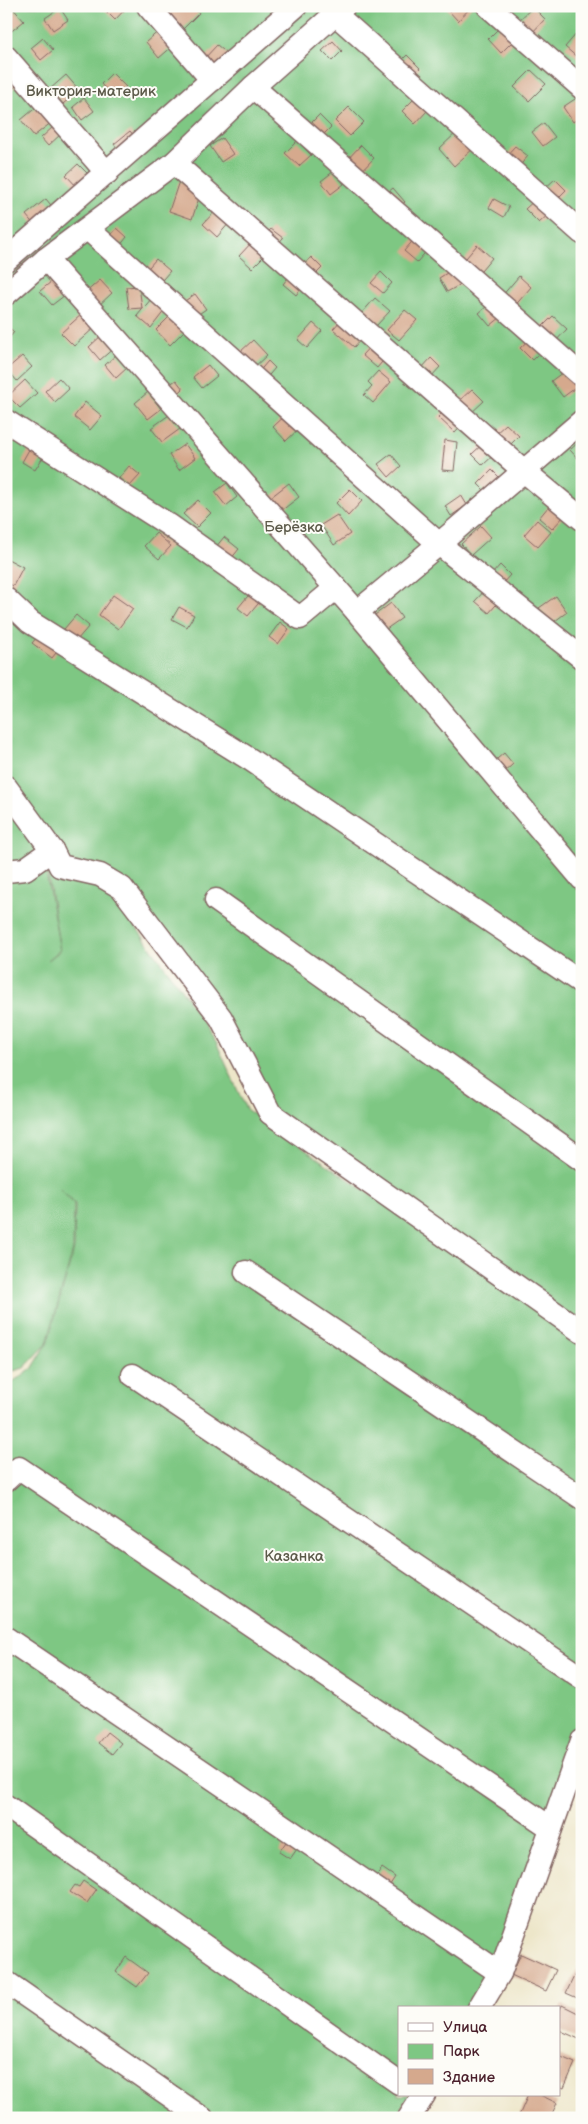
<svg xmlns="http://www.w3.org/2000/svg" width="588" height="2124" font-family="'Balsamiq Sans',sans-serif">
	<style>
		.green { fill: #7ec783; stroke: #647357; fill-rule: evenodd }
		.building { fill: #d5a98d }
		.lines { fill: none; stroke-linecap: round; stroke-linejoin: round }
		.minor-casing { stroke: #836562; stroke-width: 25 }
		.minor { stroke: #fff; stroke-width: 22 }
		.labels { text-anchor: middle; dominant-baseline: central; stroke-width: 4; stroke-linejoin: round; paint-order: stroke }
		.park-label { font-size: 15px; fill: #5c5a4a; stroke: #fdfcf7 }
	</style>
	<rect width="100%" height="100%" fill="#fdfcf7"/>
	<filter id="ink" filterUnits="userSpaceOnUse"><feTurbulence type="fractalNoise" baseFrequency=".02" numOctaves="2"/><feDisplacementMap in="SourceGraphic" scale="10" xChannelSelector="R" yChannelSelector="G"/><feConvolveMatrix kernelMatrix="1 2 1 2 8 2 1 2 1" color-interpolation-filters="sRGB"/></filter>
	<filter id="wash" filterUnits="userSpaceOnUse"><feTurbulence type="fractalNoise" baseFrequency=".0096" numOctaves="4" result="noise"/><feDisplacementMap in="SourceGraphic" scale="20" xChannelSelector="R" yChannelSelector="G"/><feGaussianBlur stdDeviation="1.12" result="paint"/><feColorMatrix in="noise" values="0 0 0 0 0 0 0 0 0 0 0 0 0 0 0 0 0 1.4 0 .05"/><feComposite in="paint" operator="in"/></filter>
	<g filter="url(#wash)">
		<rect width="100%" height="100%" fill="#ede6c9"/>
		<g class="green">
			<polygon points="6,6 582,6 582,1328 256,1097 215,1013 112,882 66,859 6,778"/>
			<path d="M6 807 35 839 46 873 60 950 48 960 60 951 47 870 90 880 128 916 181 989 217 1044 246 1109 582 1339V1726L502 1952 466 2008H399V2095H409L395 2118H6V1386L32 1369 47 1344 24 1368 6 1373ZM59 1188 75 1204 74 1249 47 1344 73 1250 74 1204Z"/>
		</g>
		<g id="blocks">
			<g class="building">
				<polygon points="8,6 11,6 24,21 8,34 6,31 6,8"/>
				<polygon points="101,6 128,6 115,20"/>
				<polygon points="176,6 193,6 199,13 183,29 168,14"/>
				<polygon points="450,6 472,6 458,21 447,9"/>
				<polygon points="533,7 545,19 530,35 517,22"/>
				<polygon points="60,8 68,20 53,30 45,18"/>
				<polygon points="501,26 514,40 501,53 488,39"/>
				<polygon points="161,29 174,45 159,58 146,42"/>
				<polygon points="577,33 582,37 582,53 578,58 565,47"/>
				<polygon points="43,38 53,50 41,60 31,48"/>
				<polygon points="333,41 342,51 332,61 322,51"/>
				<polygon points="217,45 229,55 215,71 203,60"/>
				<polygon points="407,55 420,68 406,81 394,68"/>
				<polygon points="531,70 546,84 529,101 514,87"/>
				<polygon points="112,73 126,87 115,99 101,84"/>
				<polygon points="6,74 16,86 6,94"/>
				<polygon points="66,75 79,90 63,104 50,89"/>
				<polygon points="581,95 582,116 573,122 563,107"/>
				<polygon points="84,98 94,111 82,120 73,107"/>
				<polygon points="414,99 427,111 415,124 402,111"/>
				<polygon points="39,105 52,122 34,136 21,120"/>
				<polygon points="349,107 364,122 350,136 335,121"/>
				<polygon points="319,115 331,127 316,142 304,130"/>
				<polygon points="544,123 555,137 543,146 532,132"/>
				<polygon points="54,126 61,134 48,146 41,138"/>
				<polygon points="130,131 139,142 122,155 114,144"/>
				<polygon points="458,131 474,148 454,166 439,149"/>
				<polygon points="222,138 233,154 221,162 210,146"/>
				<polygon points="297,141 311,155 299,166 285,153"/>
				<polygon points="361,145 374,158 357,176 344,163"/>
				<polygon points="515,146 528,156 517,169 504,158"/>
				<polygon points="78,164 89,175 77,187 66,175"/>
				<polygon points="334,171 344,184 331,194 321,181"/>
				<polygon points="555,179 566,190 554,202 543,190"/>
				<polygon points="179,181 202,189 192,219 169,211"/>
				<polygon points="393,188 405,202 398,208 382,197"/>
				<polygon points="537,198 551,212 539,223 525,209"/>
				<polygon points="46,199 59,215 39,231 26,215"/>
				<polygon points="494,199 509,207 504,217 489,208"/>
				<polygon points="216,210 230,222 217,237 203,224"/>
				<polygon points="117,228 127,237 115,252 104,243"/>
				<polygon points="271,229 283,238 275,247 263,237"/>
				<polygon points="417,236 430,247 417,262 404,251"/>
				<polygon points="253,241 266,254 252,268 239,256"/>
				<polygon points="477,245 492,258 476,277 461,264"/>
				<polygon points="311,257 322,268 313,277 302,267"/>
				<polygon points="156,259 170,271 156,287 142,275"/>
				<polygon points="455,268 463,283 447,292 439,278"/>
				<polygon points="381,272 392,283 383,293 371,283"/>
				<polygon points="291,274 304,285 296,295 283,284"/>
				<polygon points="519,276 531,287 513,308 501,297"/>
				<polygon points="57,277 69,292 52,305 40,291"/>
				<polygon points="100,280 112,293 96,308 84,294"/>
				<polygon points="139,286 142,308 129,309 126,287"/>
				<polygon points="195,294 206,309 190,320 179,305"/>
				<polygon points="375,298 390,311 376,326 361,314"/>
				<polygon points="151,299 165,310 151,328 137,316"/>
				<polygon points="494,300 506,313 490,326 479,313"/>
				<polygon points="405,310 417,320 399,340 387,330"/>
				<polygon points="83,313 95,327 74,346 61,333"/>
				<polygon points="171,315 186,329 170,345 156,330"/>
				<polygon points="553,316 567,329 554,343 540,329"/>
				<polygon points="342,319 363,337 354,347 333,329"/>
				<polygon points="313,323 322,331 307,348 298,340"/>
				<polygon points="6,325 14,332 6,342"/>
				<polygon points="103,334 115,347 100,360 89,347"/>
				<polygon points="534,335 546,346 532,360 520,348"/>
				<polygon points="253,340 267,355 253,368 239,353"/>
				<polygon points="373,343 387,356 377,368 362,355"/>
				<polygon points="117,354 128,367 116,378 105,365"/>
				<polygon points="22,356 32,367 17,381 7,369"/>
				<polygon points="431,358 440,367 431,377 421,369"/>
				<polygon points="268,361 275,368 264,381 257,374"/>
				<polygon points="208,365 217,376 202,388 193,377"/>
				<polygon points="570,367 582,383 563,397 551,381"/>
				<polygon points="378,371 391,382 373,403 364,395 372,386 368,382"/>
				<polygon points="59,378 69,389 55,402 45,391"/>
				<polygon points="25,380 37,393 20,408 8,396"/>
				<polygon points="176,380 183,389 171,400 163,389"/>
				<polygon points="472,389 484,401 470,414 459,401"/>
				<polygon points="148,392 161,409 148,419 135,403"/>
				<polygon points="85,402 102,416 90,430 74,417"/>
				<polygon points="449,406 466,421 455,433 438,417"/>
				<polygon points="289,412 303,425 286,441 273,427"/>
				<polygon points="169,415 180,429 162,442 151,428"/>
				<polygon points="506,424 519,436 507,448 494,435"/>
				<polygon points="582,439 582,463 570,450"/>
				<polygon points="445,440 457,442 454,471 442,470"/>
				<polygon points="487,440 498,451 483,465 472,454"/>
				<polygon points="185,444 195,458 179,470 169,455"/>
				<polygon points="31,446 45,454 35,470 22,462"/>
				<polygon points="391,454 401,466 389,477 378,464"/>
				<polygon points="129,466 140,475 129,487 119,478"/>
				<polygon points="492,470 503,481 489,495 478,484"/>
				<polygon points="227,483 237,497 226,506 215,492"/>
				<polygon points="289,483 299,497 281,511 271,497"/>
				<polygon points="350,489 362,501 348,516 336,503"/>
				<polygon points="461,495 467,505 451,516 445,506"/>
				<polygon points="198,500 211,513 197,527 183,514"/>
				<polygon points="553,501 567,513 552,529 539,518"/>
				<polygon points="337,515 350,534 334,545 321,525"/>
				<polygon points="537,520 551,532 538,547 524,535"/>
				<polygon points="481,526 491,537 471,555 461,544"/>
				<polygon points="156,533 171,546 159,559 144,546"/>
				<polygon points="224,537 239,549 226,565 211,553"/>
				<polygon points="6,558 23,567 13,586 6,582"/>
				<polygon points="500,565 510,575 502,584 492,574"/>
				<polygon points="489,586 502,598 489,613 475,601"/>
				<polygon points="252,591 262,599 248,616 238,608"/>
				<polygon points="113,595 133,609 118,629 99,615"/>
				<polygon points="556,596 567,612 551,624 539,608"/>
				<polygon points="391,603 402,618 382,632 371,618"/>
				<polygon points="179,607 194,615 187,627 172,619"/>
				<polygon points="76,615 89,626 77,640 64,629"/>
				<polygon points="280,622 289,629 278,644 269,637"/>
				<polygon points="44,629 63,644 52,658 32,643"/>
				<polygon points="504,753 513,764 499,777 490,765"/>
				<polygon points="107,1732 121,1743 112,1754 98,1743"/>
				<polygon points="286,1842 297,1849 290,1859 279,1852"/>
				<polygon points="382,1868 395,1877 386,1891 373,1882"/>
				<polygon points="83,1881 96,1890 87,1903 70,1892 75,1885 79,1887"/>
				<polygon points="521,1954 556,1970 546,1991 511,1975"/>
				<polygon points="126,1957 148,1973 137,1987 116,1972"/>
				<polygon points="582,1960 582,2000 566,1993"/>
				<polygon points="562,2005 582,2015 582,2033 579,2039 559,2030 559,2011"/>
				<polygon points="559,2056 575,2063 564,2088 559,2086"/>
				<polygon points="528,2095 540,2095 557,2103 550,2118 518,2118"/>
			</g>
		</g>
	</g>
	<g filter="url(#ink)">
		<use href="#blocks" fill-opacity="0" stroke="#836562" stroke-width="1"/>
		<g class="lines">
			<g class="minor-casing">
				<g id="minor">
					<polyline points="148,6 212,80"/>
					<polyline points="488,6 582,88"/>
					<polyline points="335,14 582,233"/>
					<polyline points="6,57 107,173"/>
					<polyline points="253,87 582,376"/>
					<polyline points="174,163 524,471 582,519"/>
					<polyline points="88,229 439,544 582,658"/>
					<polyline points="46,259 357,612 582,879"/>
					<polyline points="6,260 296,6"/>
					<polyline points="6,294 46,259 174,163 253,87 344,6"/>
					<polyline points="6,421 169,525 300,618 336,588"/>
					<polyline points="6,599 30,622 251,760 582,983"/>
					<polyline points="357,612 439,544 582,421"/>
					<polyline points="6,787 52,850 60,866 100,875 122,888 221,1018 270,1113 582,1332"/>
					<polyline points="6,871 25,869 52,850"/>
					<polyline points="216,900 582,1160"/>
					<polyline points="246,1272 582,1498"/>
					<polyline points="133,1375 582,1678"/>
					<polyline points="6,1480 19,1468 551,1828"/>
					<polyline points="6,1638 500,1973"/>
					<polyline points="6,1806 399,2083"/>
					<polyline points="6,1982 202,2118"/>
					<polyline points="479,2008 500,1973 582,1741"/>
					<polyline points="409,2118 424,2095"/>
				</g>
			</g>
			<use href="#minor" class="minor"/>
		</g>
	</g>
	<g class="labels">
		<g class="park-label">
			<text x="91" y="91">Виктория-материк</text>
			<text x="294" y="527">Берёзка</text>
			<text x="294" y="1556">Казанка</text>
		</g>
	</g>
	<rect width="588" height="2124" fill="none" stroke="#fdfcf7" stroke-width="25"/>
	<rect x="398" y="2006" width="162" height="90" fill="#fdfcf7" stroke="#b5a4a5"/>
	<rect x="408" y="2023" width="25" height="8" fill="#ffffff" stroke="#b5a4a5"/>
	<text x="443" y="2032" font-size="15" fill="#4a1f2b">Улица</text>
	<rect x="408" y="2044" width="25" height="15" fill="#7ec783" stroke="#b5a4a5"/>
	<text x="443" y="2056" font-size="15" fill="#4a1f2b">Парк</text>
	<rect x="408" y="2069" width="25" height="15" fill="#d5a98d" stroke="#b5a4a5"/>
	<text x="443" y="2082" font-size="15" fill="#4a1f2b">Здание</text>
</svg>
